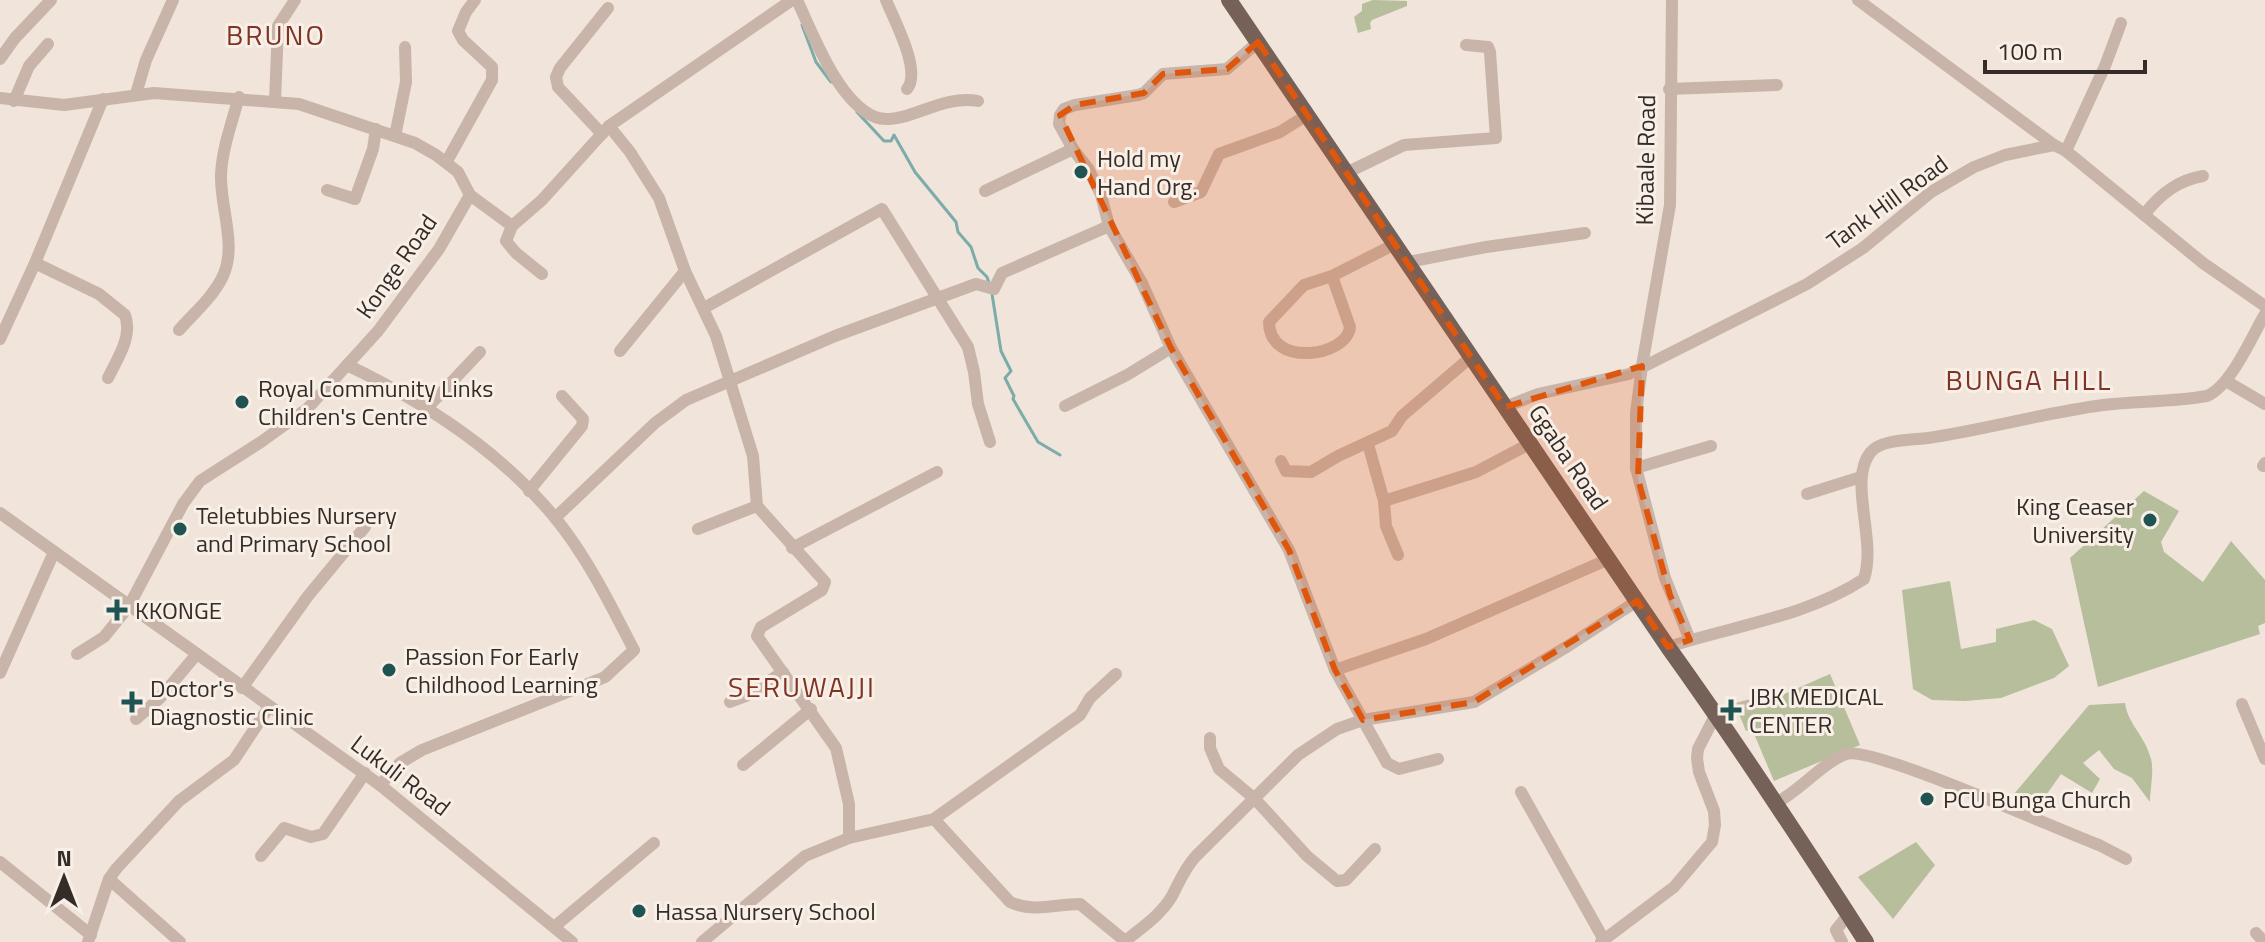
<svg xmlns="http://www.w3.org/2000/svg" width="2265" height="942" font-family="'Titillium Web',sans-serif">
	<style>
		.green { fill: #b6be9c }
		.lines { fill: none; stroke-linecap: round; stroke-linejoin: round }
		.stream { stroke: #7cacaa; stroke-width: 3 }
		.minor { stroke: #c8b4a8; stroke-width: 12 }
		.major { stroke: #766159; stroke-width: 16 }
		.marked { fill: #df570d; fill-opacity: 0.2; stroke: #df570d; stroke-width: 6; stroke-dasharray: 16 10; stroke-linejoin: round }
		.poi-dot { fill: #1f5453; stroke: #f8efe7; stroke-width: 3 }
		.labels { text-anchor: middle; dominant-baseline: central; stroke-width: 6; stroke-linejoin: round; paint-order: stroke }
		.poi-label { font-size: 24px; fill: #352b28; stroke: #f8efe7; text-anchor: start }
		.street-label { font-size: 24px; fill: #352b28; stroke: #f8efe7 }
		.quarter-label { font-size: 28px; letter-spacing: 2px; fill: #7f3325; stroke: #f8efe7 }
	</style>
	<rect width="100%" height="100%" fill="#f0e4db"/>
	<g class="green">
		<polygon points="1373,0 1407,1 1407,6 1372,20 1370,23 1371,29 1358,33 1354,17 1362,11 1362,4"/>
		<polygon points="2144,491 2179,511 2161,542 2164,552 2203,582 2231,541 2265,580 2265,623 2258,626 2260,634 2098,687 2070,558"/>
		<polygon points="1950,581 1961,649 1996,642 1996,629 2034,620 2052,629 2069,666 2054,678 2001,698 1965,701 1932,700 1913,689 1902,590"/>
		<polygon points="1830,674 1860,745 1774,781 1752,729 1746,731 1739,714"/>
		<path d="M2125 703C2128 724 2144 735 2150 756 2155 768 2150 788 2150 802L2132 778 2114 769 2099 750 2083 763 2100 779 2092 793 2061 774 2037 808 2014 794 2089 705Z"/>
		<polygon points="1916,842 1935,865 1893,919 1858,877"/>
	</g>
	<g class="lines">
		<g class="stream">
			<polyline points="802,25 816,62 831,82"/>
			<polyline points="857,112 884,141 891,141 894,135 915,172 956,222 958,232 971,247 978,268 987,277 989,283"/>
			<polyline points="992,294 1001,351 1011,371 1005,378 1014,396 1013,399 1038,442 1060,455"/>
		</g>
		<g class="minor">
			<path d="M797 0C813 34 838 102 875 117 886 121 896 118 906 116 929 109 954 96 978 101"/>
			<path d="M886 0C894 20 922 71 907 89"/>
			<polyline points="1672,0 1670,205 1642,366 1636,413 1636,468 1665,578 1690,640"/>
			<polyline points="1858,0 2054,145 2066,151 2203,263 2265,306"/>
			<polyline points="1258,42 1227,69 1163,74 1144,93 1138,95 1075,105 1064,109 1060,115 1059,124 1073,149 1089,170 1101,195 1109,226 1142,283 1171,348 1289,550 1335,670 1387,763 1399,769 1438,759"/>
			<polyline points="0,59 15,38 51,0"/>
			<polyline points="1669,89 1777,85"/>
			<polyline points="136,94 146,60 173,0"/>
			<polyline points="0,98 64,105 154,93 299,104 415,143 436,155 458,172 470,195 512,226"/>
			<polyline points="14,101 29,66 48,44"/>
			<polyline points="275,101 278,26 295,0"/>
			<polyline points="609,126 630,152 659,198 685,271 716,336 753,456 757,506 825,582 822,590 761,627 757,636 836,748 849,804 849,838"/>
			<polyline points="602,134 558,87 556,77 560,68 608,8"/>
			<polyline points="395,136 406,82 405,47"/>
			<polyline points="2066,151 2105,66 2121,23"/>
			<polyline points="447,161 492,80 492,67 463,40 458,31 466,12 475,0"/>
			<polyline points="1346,173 1404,145 1496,138 1490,52 1488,47 1466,45"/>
			<polyline points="327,190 355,199 373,149 376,129"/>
			<polyline points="985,191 1073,149"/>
			<polyline points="1174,202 1201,192 1219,154 1280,132 1307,115"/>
			<path d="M2144 215C2159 195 2178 180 2203 176"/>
			<polyline points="1408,262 1486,247 1585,233"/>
			<path d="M35 263 99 294 125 315C133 337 117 359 108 378"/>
			<polyline points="542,274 516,253 506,241 512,226 542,200 609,126 792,0"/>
			<path d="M1332 276 1350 327C1347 357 1269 368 1269 322L1304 285 1332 276 1395 244"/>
			<polyline points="704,308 882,209 968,347 974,372 978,404 990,442"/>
			<path d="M179 330C193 314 212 298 222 278 238 247 220 208 221 175 222 149 232 122 239 97"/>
			<polyline points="0,339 35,263 103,99"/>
			<polyline points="620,351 685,271"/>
			<path d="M347 365C435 407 528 469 581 554 601 584 617 618 634 650L605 677 422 750 400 763 380 785"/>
			<polyline points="2226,381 2265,404"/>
			<polyline points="1065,406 1127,375 1171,348"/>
			<polyline points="1505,407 1538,394 1629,374 1807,284 1863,248 1931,192 1974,167 2005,155 2054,145"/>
			<polyline points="427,408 480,352"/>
			<polyline points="1368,444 1384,501 1386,526 1398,555"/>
			<polyline points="1281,461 1286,471 1311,472 1338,456 1392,431 1402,416 1471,357"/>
			<polyline points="2263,466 2265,463"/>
			<polyline points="1636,468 1711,446"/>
			<polyline points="529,491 582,426 583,419 562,396"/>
			<polyline points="1807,494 1861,477"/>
			<polyline points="1384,501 1476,472 1531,443"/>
			<polyline points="0,513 380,785 572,942"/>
			<polyline points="555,518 655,423 686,400 835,336 976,284 994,289 1002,273 1109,226"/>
			<polyline points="698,529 757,506"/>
			<polyline points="792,548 937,472"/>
			<path d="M1668 647C1732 626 1806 617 1864 579 1877 540 1848 482 1870 453 1880 439 1912 440 1928 438 1987 429 2044 413 2103 405 2137 401 2173 402 2207 396 2231 386 2252 336 2265 314"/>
			<polyline points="77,654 104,637 129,606 183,504 200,481 261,442 308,408 378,331 439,249 470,195"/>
			<polyline points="1335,670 1426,639 1609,559"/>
			<polyline points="0,673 54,552"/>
			<polyline points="242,688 308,596 365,527"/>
			<polyline points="730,702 746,696 783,672"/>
			<polyline points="2242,704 2265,759"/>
			<polyline points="136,719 160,698 196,655"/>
			<polyline points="1210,738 1210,748 1219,769 1255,799 1307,856 1337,881 1346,880 1375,849"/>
			<polyline points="743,765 811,709"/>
			<polyline points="1521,792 1604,940"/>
			<path d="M1776 803C1799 791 1825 761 1846 754 1874 746 2060 831 2099 845L2126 859"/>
			<path d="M934 819 1010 902C1034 913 1055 904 1080 904L1125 941"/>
			<polyline points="261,856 284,828 311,837 323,834 365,773"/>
			<polyline points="0,862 91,935"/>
			<polyline points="109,879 180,942"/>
			<polyline points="554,927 654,843"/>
			<polyline points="2256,933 2264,942"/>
			<polyline points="88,942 109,879 116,869 179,801 234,760 269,707"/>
			<polyline points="702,942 805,856 849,838 934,819 1080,715 1090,698 1116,674"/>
			<path d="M1124 942C1141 928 1161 915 1172 896 1180 881 1184 869 1196 856L1298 755 1337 729 1363 720 1474 702 1568 646 1637 601"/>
			<polyline points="1601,942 1674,887 1712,842 1715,825 1714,811 1699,772 1697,758 1698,749 1716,714 1751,705"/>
			<polyline points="1842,942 1836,930 1848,915"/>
		</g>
		<path class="major" d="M1229 0 1668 647C1737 743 1802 842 1866 942"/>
	</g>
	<path class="marked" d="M1258 42 1505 407 1642 366 1638 479 1670 595 1690 640 1668 647 1637 601 1474 702 1363 720 1335 670 1289 550 1171 348 1060 115 1075 105 1144 93 1163 74 1227 69Z"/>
	<g class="poi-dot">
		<circle cx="1081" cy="172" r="8"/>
		<circle cx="242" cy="402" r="8"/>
		<circle cx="2150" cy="520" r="8"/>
		<circle cx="180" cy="529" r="8"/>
		<path d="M113 598h8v8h8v8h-8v8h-8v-8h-8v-8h8z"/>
		<circle cx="389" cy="670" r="8"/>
		<path d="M128 690h8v8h8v8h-8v8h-8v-8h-8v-8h8z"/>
		<path d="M1727 698h8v8h8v8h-8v8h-8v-8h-8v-8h8z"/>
		<circle cx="1927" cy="799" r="8"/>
		<circle cx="639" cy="911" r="8"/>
	</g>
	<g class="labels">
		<g class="poi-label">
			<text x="1097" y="158">Hold my<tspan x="1097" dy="28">Hand Org.</tspan></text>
			<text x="258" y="388">Royal Community Links<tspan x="258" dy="28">Children's Centre</tspan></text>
			<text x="2134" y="506" text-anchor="end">King Ceaser<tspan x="2134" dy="28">University</tspan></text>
			<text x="196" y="515">Teletubbies Nursery<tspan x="196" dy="28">and Primary School</tspan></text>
			<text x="135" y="610">KKONGE</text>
			<text x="405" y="656">Passion For Early<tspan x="405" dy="28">Childhood Learning</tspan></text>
			<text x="150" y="688">Doctor's<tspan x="150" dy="28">Diagnostic Clinic</tspan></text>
			<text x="1749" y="696">JBK MEDICAL<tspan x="1749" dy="28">CENTER</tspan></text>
			<text x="1943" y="799">PCU Bunga Church</text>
			<text x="655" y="911">Hassa Nursery School</text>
		</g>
		<g class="street-label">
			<text transform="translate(1645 160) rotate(-89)">Kibaale Road</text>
			<text transform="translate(1887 202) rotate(-36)">Tank Hill Road</text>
			<text transform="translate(396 266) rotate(-55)">Konge Road</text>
			<text transform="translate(1569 457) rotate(56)">Ggaba Road</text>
			<text transform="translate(401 775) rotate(37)">Lukuli Road</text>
		</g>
		<g class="quarter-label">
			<text x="276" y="34">BRUNO</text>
			<text x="2029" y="379">BUNGA HILL</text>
			<text x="802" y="686">SERUWAJJI</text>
		</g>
	</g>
	<g transform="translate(64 878)" stroke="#f8efe7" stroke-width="6" paint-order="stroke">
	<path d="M0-6L14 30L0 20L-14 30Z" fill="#352b28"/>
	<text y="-12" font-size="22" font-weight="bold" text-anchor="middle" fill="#352b28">N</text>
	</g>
	<path d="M1985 60v12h160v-12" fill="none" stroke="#352b28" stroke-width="4"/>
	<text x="1997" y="60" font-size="24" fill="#352b28" stroke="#f8efe7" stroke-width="6" paint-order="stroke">100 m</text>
</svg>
